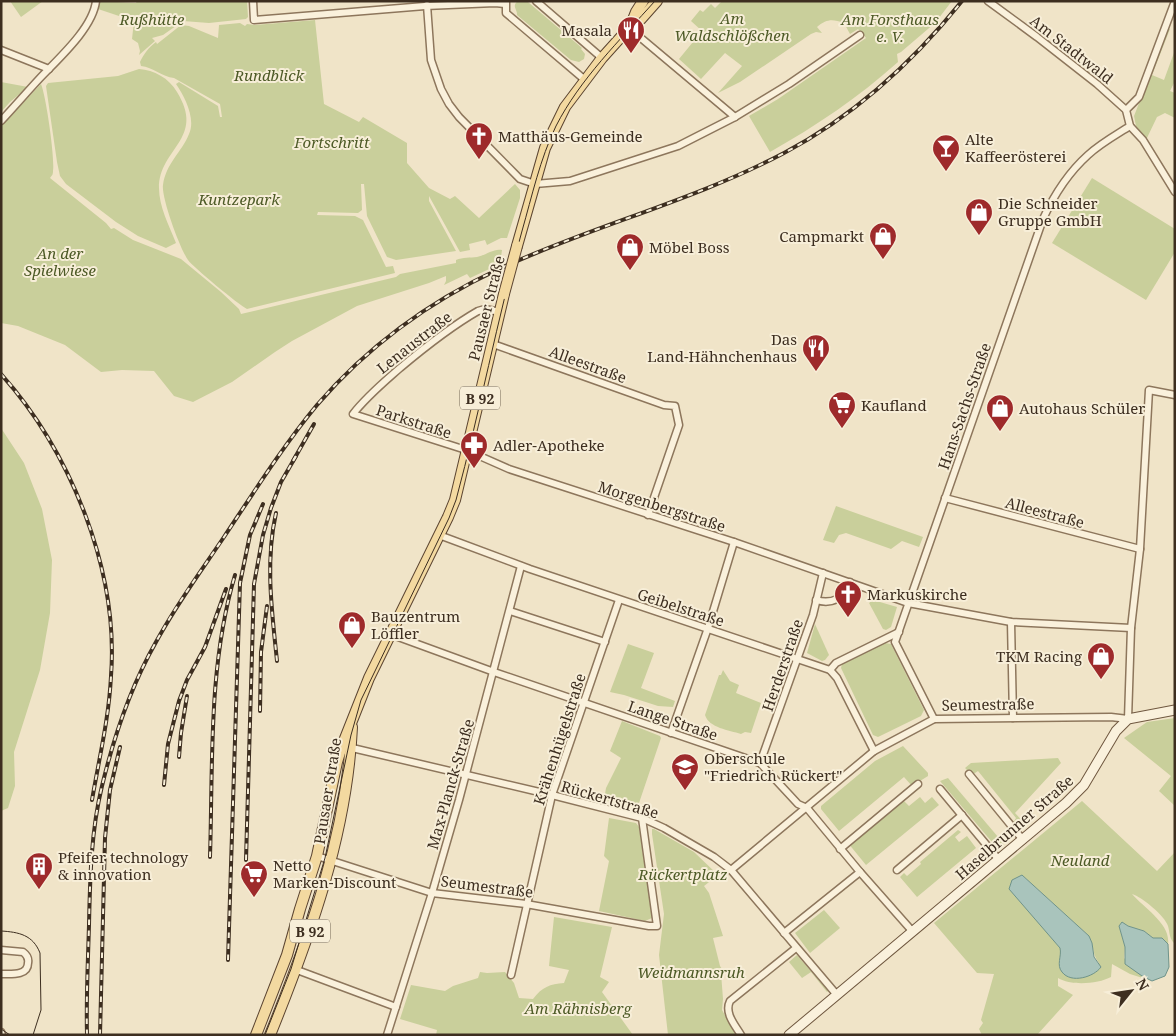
<svg xmlns="http://www.w3.org/2000/svg" width="1176" height="1036" font-family="'Noto Serif',serif">
	<style>
		.green { fill: #c9cf9b; fill-rule: evenodd }
		.water { fill: #a9c4bc; stroke: #6f938a }
		.lines { fill: none; stroke-linecap: round; stroke-linejoin: round }
		.street-casing { stroke: #8d765c; stroke-width: 9 }
		.secondary-casing { stroke: #6f573f; stroke-width: 11 }
		.primary-casing { stroke: #5b4430; stroke-width: 12 }
		.street { stroke: #faf1dc; stroke-width: 6 }
		.secondary { stroke: #faf1dc; stroke-width: 9 }
		.primary { stroke: #f3d9a0; stroke-width: 10 }
		.tram { stroke: #3d2e20; stroke-width: 1 }
		.rail-casing { stroke: #3d2e20; stroke-width: 4 }
		.rail { stroke: #f7eed8; stroke-width: 2; stroke-dasharray: 5.5; stroke-linecap: butt }
		.primary-bridge-casing { stroke: #5b4430; stroke-width: 12; stroke-linecap: butt }
		.primary-bridge { stroke: #f3d9a0; stroke-width: 10 }
		.labels { text-anchor: middle; dominant-baseline: central; stroke-width: 4; stroke-linejoin: round; paint-order: stroke }
		.shield { fill: #f7eed8; stroke: #756857; stroke-width: 1 }
		.shield-label { font-size: 14px; font-weight: bold; fill: #3d2e20 }
		.park-label { font-size: 15px; font-style: italic; fill: #4d5a26; stroke: #f7eed8 }
		.poi-label { font-size: 15px; fill: #3d2e20; stroke: #f7eed8; text-anchor: start }
		.street-label { font-size: 15px; fill: #3d2e20; stroke: #f7eed8 }
	</style>
	<rect width="100%" height="100%" fill="#f0e4c8"/>
	<g class="green">
		<polygon points="10,1 43,1 21,17"/>
		<polygon points="99,1 136,3 137,1 247,1 248,17 246,19 209,23 183,21 163,35 152,38 155,41 139,55 140,51 138,43 132,39 134,21 98,9"/>
		<path d="M518 1 528 2 582 48 581 49 585 54 584 59 579 62 571 60 517 15C518 10 511 6 518 1Z"/>
		<path d="M722 1H952L935 23 901 52 897 54 898 62C859 97 816 126 770 152L749 116 778 99 866 38 858 29 850 34 844 23C832 19 827 19 817 27L822 33 816 32 811 34 740 82 718 93 742 66 725 53 701 79 679 59 702 31 691 21 700 10 703 12 711 4 715 8Z"/>
		<path d="M315 20 324 104 359 122 363 117 407 143V163L429 188 450 199 455 196 479 218 515 184 520 190V198L507 238H501L487 245 485 240 469 244 470 250 460 252 429 196V201L456 251 396 260 387 257 367 216 364 184H361L362 210 358 213 318 212 317 215 355 216 363 220 386 267 393 266 395 273 247 309C239 305 193 267 188 260 180 249 161 197 163 185 166 163 182 152 189 134 196 119 185 97 176 84L179 82 218 106 220 117H222L220 104 174 78C162 77 153 67 141 66L140 62C144 54 148 48 156 42L157 44 181 25 189 26 218 38 219 25 240 23 245 26 247 24 255 25Z"/>
		<polygon points="1168,29 1170,29 1152,75 1164,80 1175,50 1175,81 1170,91 1175,93 1175,118 1165,113 1157,117 1146,140 1136,126 1134,116"/>
		<path d="M139 69C154 70 169 78 177 92 206 139 159 148 159 188 159 207 169 225 176 243L166 248 138 236 116 222 66 184 60 176 57 162 46 86 48 83 118 76Z"/>
		<polygon points="1,82 28,87 10,102 1,112"/>
		<path d="M41 84C46 96 55 158 53 171 53 175 52 175 50 178L106 223 111 229 114 228 133 240 181 259 221 292 239 309 241 314 396 277 400 274 456 263V260C463 257 470 258 477 257 486 255 494 248 502 250L500 264 470 278 467 274 444 285 446 281V276L429 283 357 306 292 341 275 352 232 382 193 402 174 396 154 371 122 370 101 372 65 345 18 326 1 323V126Z"/>
		<polygon points="1092,178 1175,229 1175,252 1146,300 1052,243"/>
		<polygon points="1,428 24,463 42,509 52,560 50,613 40,670 14,752 15,786 8,808 1,811"/>
		<polygon points="836,506 923,537 919,547 902,541 891,549 846,533 839,535 834,543 823,540"/>
		<polygon points="873,600 897,607 891,627 886,630 883,629 869,603"/>
		<polygon points="815,624 829,655 825,660 822,661 807,653"/>
		<polygon points="885,643 891,644 924,710 921,716 878,737 873,735 841,668 842,664"/>
		<polygon points="628,644 654,653 641,688 675,701 673,707 658,706 624,695 610,692"/>
		<path d="M723 670 730 681 739 685 736 693 761 703 751 733 745 732 741 734C729 730 709 728 705 715L719 675H721Z"/>
		<polygon points="1175,718 1175,806 1159,791 1171,776 1124,738 1147,722"/>
		<polygon points="622,721 660,736 661,738 638,806 636,808 604,800 606,788 621,758 610,751"/>
		<polygon points="903,746 928,773 928,776 912,786 904,777 839,831 821,809 821,806 875,761"/>
		<polygon points="1058,758 1061,763 1015,813 1025,824 1029,821 1030,822 1019,830 1013,823 1016,818 978,771 972,775 965,768 971,763"/>
		<polygon points="948,778 1004,844 998,849 940,781"/>
		<polygon points="920,797 925,803 932,797 939,805 866,865 848,843 902,799 909,806"/>
		<path d="M1082 801 1157 871 1175 852V944C1169 939 1170 933 1168 926 1165 916 1142 897 1132 894 1144 908 1171 924 1168 944L1162 938H1153L1144 931 1128 926 1122 923 1119 926 1125 947 1124 958 1142 976 1152 981 1130 974 1112 964 1111 977C1098 984 1071 986 1058 978V986L1073 995 1037 1035H982L979 1029 983 1023 981 1020 994 974 977 973 934 923ZM1022 875 1089 936C1094 946 1092 954 1099 963H1059L1062 955 1060 948 1020 899 1013 894Z"/>
		<polygon points="609,818 636,823 639,827 652,918 645,921 599,911 609,861 604,856"/>
		<polygon points="654,829 694,852 718,875 704,886 709,893 723,936 713,938 720,966 724,972 721,973 723,999 722,1010 736,1035 668,1035 659,955 664,914 652,834 652,829"/>
		<polygon points="958,830 961,832 955,837 959,842 967,836 976,848 917,897 900,877 904,873 907,876 921,864 920,862"/>
		<polygon points="824,910 840,928 810,953 795,933"/>
		<path d="M554 917 612 927 600 977 609 982 602 992 633 1035H436L437 1030 400 1019 411 985 445 991 453 986 478 978 480 972 487 973 505 972 514 983 519 998 533 999C542 987 550 984 564 983L569 970 549 966Z"/>
		<polygon points="797,955 828,991 827,992 811,972 802,978 789,962"/>
	</g>
	<g class="water">
		<path d="M1022 875 1089 936 1092 943 1094 957 1101 967C1094 977 1071 984 1062 972 1056 965 1062 956 1060 948L1009 889 1012 880Z"/>
		<polygon points="1122,922 1128,926 1144,931 1153,938 1162,938 1168,944 1169,967 1165,976 1152,981 1142,976 1125,964 1125,947 1119,926"/>
	</g>
	<g class="lines">
		<g class="street-casing">
			<g id="street">
				<polyline points="253,1 254,20 425,6 495,3 505,4"/>
				<polyline points="536,1 602,58"/>
				<polyline points="988,1 1037,37 1097,84 1126,110 1130,126 1143,140 1175,192"/>
				<polyline points="506,2 506,13 585,80"/>
				<polyline points="427,5 431,60 441,89 449,104 459,117 520,179 535,184 570,181 678,146 735,117 789,84 860,35"/>
				<polyline points="629,28 735,117"/>
				<polyline points="1,50 49,69"/>
				<polyline points="1126,110 1139,97 1175,1"/>
				<path d="M1 121C14 107 27 92 40 78 58 59 93 28 96 1"/>
				<path d="M500 312 485 309 478 311C450 327 425 347 400 368 383 383 367 396 353 414L466 450 509 469 734 542 908 603 1011 622 1131 628"/>
				<polyline points="493,344 664,405 675,406 679,425 648,515"/>
				<polyline points="945,498 1140,549"/>
				<polyline points="439,535 530,569 830,670 837,678 874,751"/>
				<path d="M816 600C832 605 845 598 850 582"/>
				<polyline points="510,611 605,642"/>
				<polyline points="1011,622 1013,718"/>
				<polyline points="390,634 494,672 760,763 798,804 807,808 860,872 913,932"/>
				<polyline points="830,670 836,663 899,632"/>
				<path d="M934 719 895 642 1043 219C1054 195 1069 172 1088 155 1101 143 1116 135 1130 126"/>
				<polyline points="671,733 708,628 734,542"/>
				<polyline points="348,747 552,795 642,818 664,828 714,857 731,870 837,995"/>
				<polyline points="760,763 813,615 823,573"/>
				<polyline points="969,774 1023,840"/>
				<polyline points="940,789 999,860"/>
				<polyline points="840,849 918,784"/>
				<polyline points="317,856 432,893 526,904 649,926 657,926 642,818"/>
				<polyline points="731,870 874,751 934,719 1111,717 1128,719 1131,628 1140,549 1149,390 1175,395"/>
				<polyline points="897,870 962,815"/>
				<polyline points="784,933 860,872"/>
				<path d="M1 950 23 952C27 955 29 958 28 963 28 976 11 974 1 974"/>
				<polyline points="297,970 396,1007"/>
				<polyline points="511,975 552,795 619,600"/>
				<polyline points="1,1032 2,1035"/>
				<polyline points="387,1035 432,893 459,800 521,566"/>
				<path d="M741 1035C735 1025 724 1013 730 1001L796 948"/>
			</g>
		</g>
		<g class="secondary-casing">
			<polyline id="secondary" points="789,1035 1066,803 1084,785 1116,731 1128,719 1175,710"/>
		</g>
		<g class="primary-casing">
			<g id="primary">
				<polyline points="630,27 636,12 643,1"/>
				<polyline points="517,246 545,148 565,107 602,58 629,28 641,19 657,1"/>
				<polyline points="256,1035 287,955 300,909 317,856 337,762 342,746 369,678 448,517 455,500 504,294"/>
				<path d="M270 1035C310 936 347 834 352 727"/>
			</g>
		</g>
		<use href="#street" class="street"/>
		<use href="#secondary" class="secondary"/>
		<use href="#primary" class="primary"/>
		<g class="tram">
			<path d="M1 931C19 932 33 935 40 953L41 1010 33 1035"/>
			<polyline points="1,1029 10,1035"/>
			<path d="M265 1035 291 969 325 858 351 735 361 700 449 518 456 500C480 411 497 320 522 231 532 196 540 159 556 126 580 79 620 40 655 1"/>
		</g>
		<g class="rail-casing">
			<g id="rail">
				<path d="M1 374C71 452 119 571 111 676 109 718 99 759 92 800"/>
				<polyline points="293,461 314,424"/>
				<path d="M276 513C265 562 272 612 277 661"/>
				<polyline points="260,711 261,652 267,606"/>
				<polyline points="179,757 181,733 187,696"/>
				<polyline points="164,785 168,744 179,701 187,680 205,647 226,589"/>
				<path d="M210 857C213 763 208 666 235 575"/>
				<polyline points="246,860 254,584 263,535 271,508 281,482 296,456"/>
				<polyline points="228,960 240,583 250,535 263,504"/>
				<path d="M87 1035C86 998 88 961 89 925 90 878 91 831 102 786 114 736 131 686 156 642 176 605 201 571 224 537 254 492 283 446 317 405 367 347 430 301 499 269 592 226 693 201 784 153 854 116 913 62 962 1"/>
				<polyline points="100,1035 105,838 110,790 120,747"/>
			</g>
		</g>
		<use href="#rail" class="rail"/>
		<g class="primary-bridge-casing">
			<polyline id="primary-bridge" points="504,294 517,246"/>
		</g>
		<use href="#primary-bridge" class="primary-bridge"/>
	</g>
	<defs>
		<g id="restaurant-pin" transform="scale(1.4375)"><path d="M0 17L-7.5 6A9.5 9.5 0 1 1 7.5 6Z" fill="#9e2a2b" stroke="#f7eed8"/><path d="M-5-6h1v4h1v-4h1v4h1v-4h1v5L-1.5 .5V6h-2V.5L-5-1ZM5-6V6H3V1.5H1.5Q1.5-4 5-6Z" fill="#fff"/></g>
		<g id="church-pin" transform="scale(1.4375)"><path d="M0 17L-7.5 6A9.5 9.5 0 1 1 7.5 6Z" fill="#9e2a2b" stroke="#f7eed8"/><path d="M-1.2-6h2.4v3.5h3.3v2.4h-3.3V6h-2.4V-.1h-3.3v-2.4h3.3Z" fill="#fff"/></g>
		<g id="bar-pin" transform="scale(1.4375)"><path d="M0 17L-7.5 6A9.5 9.5 0 1 1 7.5 6Z" fill="#9e2a2b" stroke="#f7eed8"/><path d="M-6-5H6L.8 .8V4.5H3.5V6h-7V4.5H-.8V.8Z" fill="#fff"/></g>
		<g id="shop-pin" transform="scale(1.4375)"><path d="M0 17L-7.5 6A9.5 9.5 0 1 1 7.5 6Z" fill="#9e2a2b" stroke="#f7eed8"/><path d="M-5-2.5h2.3a2.7 3.5 0 0 1 5.4 0H5L5.5 6h-11ZM-1.5-2.5h3a1.5 2.3 0 0 0-3 0Z" fill="#fff"/></g>
		<g id="supermarket-pin" transform="scale(1.4375)"><path d="M0 17L-7.5 6A9.5 9.5 0 1 1 7.5 6Z" fill="#9e2a2b" stroke="#f7eed8"/><path d="M-6-5.5h2.5l.6 2H6L4.5 2H-2.5L-4.4-4H-6ZM-1.5 3.2a1.3 1.3 0 1 0 .1 0ZM3 3.2a1.3 1.3 0 1 0 .1 0Z" fill="#fff"/></g>
		<g id="pharmacy-pin" transform="scale(1.4375)"><path d="M0 17L-7.5 6A9.5 9.5 0 1 1 7.5 6Z" fill="#9e2a2b" stroke="#f7eed8"/><path d="M-2-6h4v4h4v4h-4v4h-4v-4h-4v-4h4Z" fill="#fff"/></g>
		<g id="school-pin" transform="scale(1.4375)"><path d="M0 17L-7.5 6A9.5 9.5 0 1 1 7.5 6Z" fill="#9e2a2b" stroke="#f7eed8"/><path d="M0-5L7-2L0 1L-7-2ZM-4 1L0 2.5L4 1V4Q0 6-4 4Z" fill="#fff"/></g>
		<g id="building-pin" transform="scale(1.4375)"><path d="M0 17L-7.5 6A9.5 9.5 0 1 1 7.5 6Z" fill="#9e2a2b" stroke="#f7eed8"/><path d="M-4-6H4V6H1V3H-1V6H-4ZM-2.5-4.3h1.7v1.8h-1.7ZM.8-4.3h1.7v1.8H.8ZM-2.5-1h1.7V.8h-1.7ZM.8-1h1.7V.8H.8Z" fill="#fff"/></g>
	</defs>
	<g fill-rule="evenodd">
		<use href="#restaurant-pin" x="631" y="30"/>
		<use href="#church-pin" x="479" y="136"/>
		<use href="#bar-pin" x="946" y="148"/>
		<use href="#shop-pin" x="979" y="212"/>
		<use href="#shop-pin" x="883" y="236"/>
		<use href="#shop-pin" x="630" y="247"/>
		<use href="#restaurant-pin" x="816" y="348"/>
		<use href="#supermarket-pin" x="842" y="405"/>
		<use href="#shop-pin" x="1000" y="408"/>
		<use href="#pharmacy-pin" x="474" y="445"/>
		<use href="#church-pin" x="848" y="594"/>
		<use href="#shop-pin" x="352" y="625"/>
		<use href="#shop-pin" x="1101" y="656"/>
		<use href="#school-pin" x="685" y="767"/>
		<use href="#building-pin" x="39" y="866"/>
		<use href="#supermarket-pin" x="254" y="874"/>
	</g>
	<g class="labels">
		<g class="shield">
			<rect x="460" y="386.5" width="40" height="23" rx="4"/>
			<rect x="290" y="919.5" width="40" height="23" rx="4"/>
		</g>
		<g class="shield-label">
			<text x="480" y="398">B 92</text>
			<text x="310" y="931">B 92</text>
		</g>
		<g class="park-label">
			<text x="732" y="18">Am<tspan x="732" dy="17">Waldschlößchen</tspan></text>
			<text x="152" y="19">Rußhütte</text>
			<text x="890" y="19">Am Forsthaus<tspan x="890" dy="17">e. V.</tspan></text>
			<text x="269" y="75">Rundblick</text>
			<text x="332" y="142">Fortschritt</text>
			<text x="239" y="199">Kuntzepark</text>
			<text x="60" y="253">An der<tspan x="60" dy="17">Spielwiese</tspan></text>
			<text x="1080" y="860">Neuland</text>
			<text x="683" y="874">Rückertplatz</text>
			<text x="691" y="972">Weidmannsruh</text>
			<text x="578" y="1008">Am Rähnisberg</text>
		</g>
		<g class="poi-label">
			<text x="612" y="30" text-anchor="end">Masala</text>
			<text x="498" y="136">Matthäus-Gemeinde</text>
			<text x="965" y="139">Alte<tspan x="965" dy="17">Kaffeerösterei</tspan></text>
			<text x="998" y="203">Die Schneider<tspan x="998" dy="17">Gruppe GmbH</tspan></text>
			<text x="864" y="236" text-anchor="end">Campmarkt</text>
			<text x="649" y="247">Möbel Boss</text>
			<text x="797" y="339" text-anchor="end">Das<tspan x="797" dy="17">Land-Hähnchenhaus</tspan></text>
			<text x="861" y="405">Kaufland</text>
			<text x="1019" y="408">Autohaus Schüler</text>
			<text x="493" y="445">Adler-Apotheke</text>
			<text x="867" y="594">Markuskirche</text>
			<text x="371" y="616">Bauzentrum<tspan x="371" dy="17">Löffler</tspan></text>
			<text x="1082" y="656" text-anchor="end">TKM Racing</text>
			<text x="704" y="758">Oberschule<tspan x="704" dy="17">"Friedrich Rückert"</tspan></text>
			<text x="58" y="857">Pfeifer technology<tspan x="58" dy="17">&amp; innovation</tspan></text>
			<text x="273" y="865">Netto<tspan x="273" dy="17">Marken-Discount</tspan></text>
		</g>
		<g class="street-label">
			<text transform="translate(1072 49) rotate(38)">Am Stadtwald</text>
			<text transform="translate(486 308) rotate(-76)">Pausaer Straße</text>
			<text transform="translate(414 342) rotate(-38)">Lenaustraße</text>
			<text transform="translate(588 364) rotate(20)">Alleestraße</text>
			<text transform="translate(964 406) rotate(-71)">Hans-Sachs-Straße</text>
			<text transform="translate(414 421) rotate(18)">Parkstraße</text>
			<text transform="translate(662 506) rotate(18)">Morgenbergstraße</text>
			<text transform="translate(1045 512) rotate(15)">Alleestraße</text>
			<text transform="translate(681 607) rotate(18)">Geibelstraße</text>
			<text transform="translate(782 665) rotate(-71)">Herderstraße</text>
			<text transform="translate(988 704) rotate(-1)">Seumestraße</text>
			<text transform="translate(673 720) rotate(19)">Lange Straße</text>
			<text transform="translate(559 739) rotate(-72)">Krähenhügelstraße</text>
			<text transform="translate(450 784) rotate(-74)">Max-Planck-Straße</text>
			<text transform="translate(327 791) rotate(-81)">Pausaer Straße</text>
			<text transform="translate(610 799) rotate(16)">Rückertstraße</text>
			<text transform="translate(1014 827) rotate(-41)">Haselbrunner Straße</text>
			<text transform="translate(487 886) rotate(7)">Seumestraße</text>
		</g>
	</g>
	<rect width="1176" height="1036" fill="none" stroke="#3d2e20" stroke-width="5"/>
	<g transform="translate(1131 991) rotate(60)" stroke="#f7eed8" stroke-width="4" paint-order="stroke">
	<path d="M0-4L9 19L0 12L-9 19Z" fill="#3d2e20"/>
	<text y="-8" font-size="14" font-weight="bold" text-anchor="middle" fill="#3d2e20">N</text>
	</g>
</svg>
